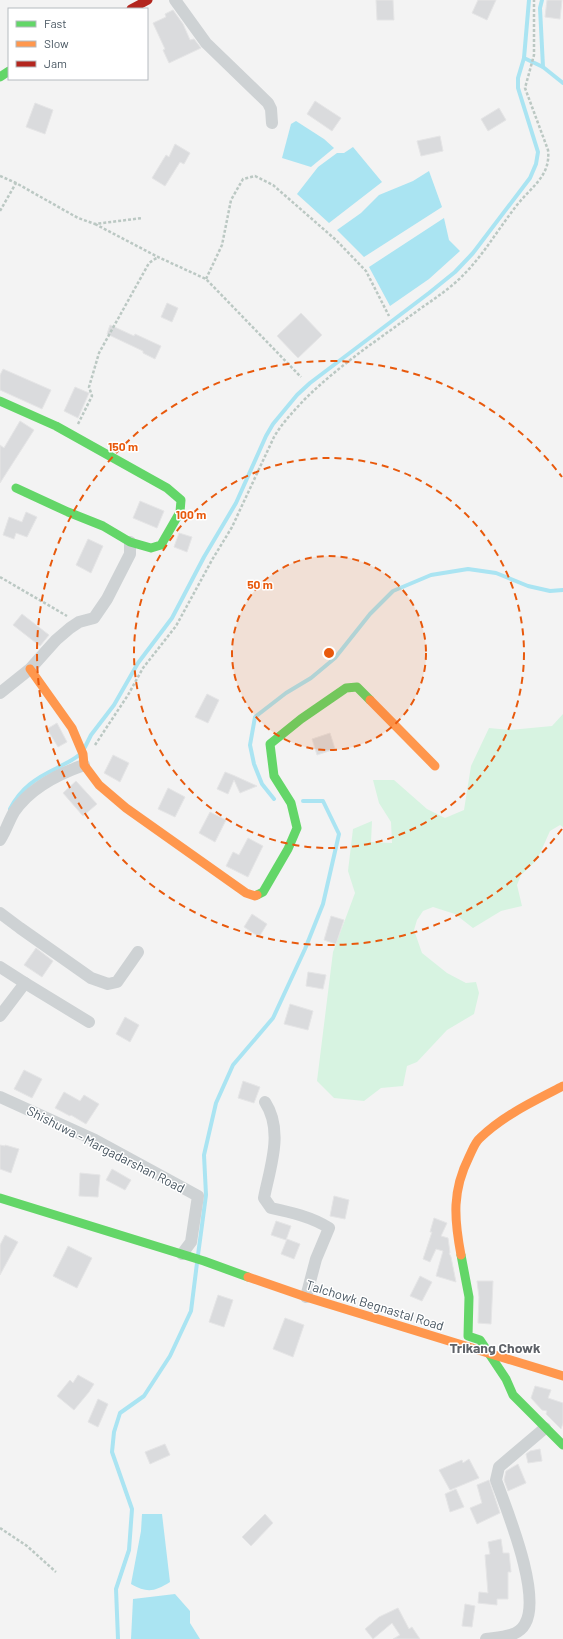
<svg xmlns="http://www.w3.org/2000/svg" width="563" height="1639" font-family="Barlow,sans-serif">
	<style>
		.green { fill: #d7f3e1 }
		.water { fill: #aae4f2 }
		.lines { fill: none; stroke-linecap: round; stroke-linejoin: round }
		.stream { stroke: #aae4f2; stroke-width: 4 }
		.building { fill: #dadbdd; stroke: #e5e5e6 }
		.path { stroke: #bbc8c3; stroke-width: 2.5; stroke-dasharray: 3 2; stroke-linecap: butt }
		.street { stroke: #ced2d4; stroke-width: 12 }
		.fast { stroke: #63d668; stroke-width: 9 }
		.slow { stroke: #ff974d; stroke-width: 9 }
		.jam { stroke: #b3261e; stroke-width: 9 }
		.ring { fill: none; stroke: #e8590c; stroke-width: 2; stroke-dasharray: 7 5 }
		.labels { text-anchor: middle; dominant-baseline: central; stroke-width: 3; stroke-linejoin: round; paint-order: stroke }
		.street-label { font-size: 13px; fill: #485661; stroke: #fff }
		.neighbourhood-label { font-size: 14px; font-weight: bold; fill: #5e6268; stroke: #fff }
		.centre { fill: #e8590c; stroke: #fff; stroke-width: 2 }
		.ring-label { font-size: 12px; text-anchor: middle; font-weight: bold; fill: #e8590c; stroke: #fff; stroke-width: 3; stroke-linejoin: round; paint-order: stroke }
	</style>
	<rect width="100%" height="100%" fill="#f3f3f3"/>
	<polygon class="green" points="563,714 563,827 560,825 550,831 537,860 521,875 517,885 522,906 501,911 473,928 455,914 433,907 423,911 417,920 414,930 422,953 447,973 466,983 476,982 479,993 474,1014 447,1030 417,1062 407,1066 403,1086 381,1088 364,1101 334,1098 317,1081 333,952 355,893 348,871 353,829 372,821 371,842 392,843 391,822 379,803 373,780 394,780 427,809 445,818 464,810 471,766 489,728 510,730 552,726"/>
	<g class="water">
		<polygon points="296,121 324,139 334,148 311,167 282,158 291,124"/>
		<polygon points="353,147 382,182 329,223 297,194 318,167 337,153 344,153"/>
		<polygon points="429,171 442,207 364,257 337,230 361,213 379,195 413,181"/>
		<polygon points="444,218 449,240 460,251 429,279 390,306 369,267"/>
		<path d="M142 1514H162L170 1582C154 1592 147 1593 131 1584L141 1531Z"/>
		<polygon points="175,1594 190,1611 190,1623 200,1639 131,1639 133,1599"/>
	</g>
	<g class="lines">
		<g class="stream">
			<polyline points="529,0 524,58 543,67"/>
			<polyline points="542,0 540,8 543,67 563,83"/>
			<polyline points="85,747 91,735 114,705 138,663 172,618 204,557 236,503 266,436 273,424 297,395 310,383 429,293 455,272 473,253 530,178 536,164 538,152 518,88 518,78 524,58"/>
			<polyline points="274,799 262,784 254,764 250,745 255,717 286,693 311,678 335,658 370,614 393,591 431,575 468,569 496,573 528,586 550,591 563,590"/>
			<path d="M10 809C21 788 36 778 57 768 64 764 72 761 79 755"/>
			<polyline points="198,1255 206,1195 204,1155 216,1103 233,1065 273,1018 305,949 323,904 339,834 323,801 303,801"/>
			<polyline points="118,1639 116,1589 129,1550 132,1509 112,1452 114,1432 120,1413 144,1396 170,1356 191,1311 197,1263"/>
		</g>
	</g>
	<g class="building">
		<polygon points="376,0 393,0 394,20 377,20"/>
		<polygon points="478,0 496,0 487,20 472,13"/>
		<polygon points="547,0 562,0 560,19 545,17"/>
		<polygon points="173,10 183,24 190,40 194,39 201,48 169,63 163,50 165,49 153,23 166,17 165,14"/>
		<polygon points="315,101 341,118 332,131 307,114"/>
		<polygon points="35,103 53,110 45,134 26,127"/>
		<polygon points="499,108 506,120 488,131 481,119"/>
		<polygon points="440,136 443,151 421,156 417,141"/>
		<polygon points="175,144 190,153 184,164 180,162 165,186 152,178 166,155 169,157"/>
		<polygon points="167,303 178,308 172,322 161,317"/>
		<polygon points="301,313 322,335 298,358 277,336"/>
		<polygon points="110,325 134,336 135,334 161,346 155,359 143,353 143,351 107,334"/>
		<polygon points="3,369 51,390 42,409 0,390 0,375"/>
		<polygon points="75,387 89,393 78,418 64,411"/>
		<polygon points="20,421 34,430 0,483 0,445 4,448"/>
		<polygon points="140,501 164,511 157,528 133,518"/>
		<polygon points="26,512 37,517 27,537 16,533 14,539 3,535 9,517 22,522"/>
		<polygon points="179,533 192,537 187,552 174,547"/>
		<polygon points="88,539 103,546 91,573 76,565"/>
		<polygon points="22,614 49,635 40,646 13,625"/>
		<polygon points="207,694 219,700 208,723 195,717"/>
		<polygon points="57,723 67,742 58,747 47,729"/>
		<polygon points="330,733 335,749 317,755 312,739"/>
		<polygon points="113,755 129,763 120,782 104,773"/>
		<polygon points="225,772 235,776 257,786 240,793 234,780 228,794 217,789"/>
		<polygon points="76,781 97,804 83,816 63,793"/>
		<polygon points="168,788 185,797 175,817 158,809"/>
		<polygon points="210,812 226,820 215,842 199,833"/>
		<polygon points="248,838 263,846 248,877 226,866 233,852 239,855"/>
		<polygon points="252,914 267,924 259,937 244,927"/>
		<polygon points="331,916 344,920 336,944 324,940"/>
		<polygon points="36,948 53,961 42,977 24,965"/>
		<polygon points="308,972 326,975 323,989 306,986"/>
		<polygon points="290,1004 313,1011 308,1030 284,1024"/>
		<polygon points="125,1017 139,1025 130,1042 116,1034"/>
		<polygon points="24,1070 42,1079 32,1098 14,1089"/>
		<polygon points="243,1081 260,1087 254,1103 238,1098"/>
		<polygon points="64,1092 80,1101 84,1095 99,1104 86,1124 71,1115 70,1116 55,1108"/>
		<polygon points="0,1145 5,1146 5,1145 19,1149 11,1173 0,1169"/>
		<polygon points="112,1169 131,1180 125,1190 106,1180"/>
		<polygon points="80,1173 100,1175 98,1197 79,1196"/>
		<polygon points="334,1196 349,1200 345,1219 330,1216"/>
		<polygon points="434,1218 447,1223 441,1236 448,1238 450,1253 449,1253 451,1257 456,1282 436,1276 443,1251 436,1249 430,1262 423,1259 432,1232 430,1232"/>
		<polygon points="276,1221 291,1226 286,1240 271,1235"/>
		<polygon points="5,1235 18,1242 0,1275 0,1245"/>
		<polygon points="287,1239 300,1244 294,1259 281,1254"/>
		<polygon points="68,1246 92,1258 77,1288 53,1276"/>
		<polygon points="420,1276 432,1282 422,1301 410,1296"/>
		<polygon points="477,1281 493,1281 491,1324 478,1323 479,1297"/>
		<polygon points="218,1295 233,1300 224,1327 209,1322"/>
		<polygon points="285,1318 304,1325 293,1357 273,1349"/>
		<polygon points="78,1375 94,1384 89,1392 74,1410 57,1396 70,1380 73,1383"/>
		<polygon points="535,1386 551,1390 548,1398 563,1403 563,1423 561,1429 546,1414 547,1411 542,1410 531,1398"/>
		<polygon points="98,1399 108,1404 98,1427 88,1422"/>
		<polygon points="165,1444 170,1455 150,1464 145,1452"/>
		<polygon points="540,1449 542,1461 528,1463 526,1454 530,1451"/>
		<polygon points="469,1459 479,1478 450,1490 439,1470 462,1460 463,1463"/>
		<polygon points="518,1464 526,1483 508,1491 504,1480 506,1471"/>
		<polygon points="489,1480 500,1513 477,1524 470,1508 482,1503 477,1485"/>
		<polygon points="456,1489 464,1507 450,1512 445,1494"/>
		<polygon points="265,1514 273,1523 251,1546 242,1537"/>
		<polygon points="501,1539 503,1553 509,1553 511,1572 508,1572 508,1599 497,1599 497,1605 478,1603 479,1592 488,1593 485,1555 490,1554 488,1542"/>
		<polygon points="465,1604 475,1606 472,1627 462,1626"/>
		<polygon points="398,1608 409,1629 412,1627 420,1639 393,1639 400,1635 392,1623 373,1639 365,1629 379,1617"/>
	</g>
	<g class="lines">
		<g class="path">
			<polyline points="0,176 16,183 78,218 95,224 142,218"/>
			<polyline points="0,211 16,183"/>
			<polyline points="95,224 158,257 206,279 301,377"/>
			<polyline points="206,279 222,245 231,200 243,179 255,176 273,185 336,240 366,271 389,316"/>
			<polyline points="78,424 92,396 89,387 99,353 149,263 158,257"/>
			<polyline points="0,577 67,616"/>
			<path d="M95 745 128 695 143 668 176 626 212 560 232 527 274 437C282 423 293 412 304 400 337 367 376 341 413 314 425 305 438 297 450 287 478 265 495 233 517 205 531 187 551 176 548 150L525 88 534 55V0"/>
			<polyline points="0,1528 27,1546 56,1572"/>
		</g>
		<g class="street">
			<polyline points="175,0 206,43 268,103 271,109 272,123"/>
			<polyline points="0,693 30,669 56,640 70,628 79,622 94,618 107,599 130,554 130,542"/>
			<path d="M0 840C6 831 9 820 14 812 30 788 58 774 84 765"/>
			<polyline points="0,913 20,928 91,978 108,984 117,982 138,952"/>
			<polyline points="0,967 25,983 89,1022"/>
			<polyline points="0,1016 25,983"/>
			<polyline points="0,1097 95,1140 198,1196 191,1242 182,1254"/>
			<path d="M265 1102C284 1131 270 1167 264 1198L271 1208C290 1212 312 1217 329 1228L316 1259 306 1297"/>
			<path d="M486 1639C500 1637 518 1637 525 1624 542 1595 507 1511 496 1480L499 1467 545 1428"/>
		</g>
		<g class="fast">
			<polyline points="0,77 9,71"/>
			<polyline points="0,401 56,426 167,488 181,500 180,512 161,545 151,548 130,542 103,526 68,512 16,488"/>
			<polyline points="257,895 263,892 288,849 297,828 291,803 274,776 270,744 301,719 346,688 357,687 370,700"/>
			<polyline points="0,1198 204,1261 248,1277"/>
			<polyline points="461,1255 469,1297 468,1336 480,1340 506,1379 513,1395 563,1445"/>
		</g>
		<g class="slow">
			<polyline points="30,669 72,728 83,754 84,765 99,785 126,808 246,893 255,896 257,895"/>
			<polyline points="370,700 435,766"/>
			<path d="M461 1255C454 1218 452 1191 469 1157 472 1151 475 1142 480 1138 504 1115 534 1101 563 1086"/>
			<polyline points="248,1277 306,1297 563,1376"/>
		</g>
		<polyline class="jam" points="131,9 148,0"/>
	</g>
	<circle cx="329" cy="653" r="97" fill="#e8590c" fill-opacity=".12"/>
	<g class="ring">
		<circle cx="329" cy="653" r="97"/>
		<circle cx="329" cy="653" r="195"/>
		<path d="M562 829A292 292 0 1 1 562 477"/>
	</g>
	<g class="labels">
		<g class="street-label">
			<text transform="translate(106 1149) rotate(27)">Shishuwa - Margadarshan Road</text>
			<text transform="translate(375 1305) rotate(17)">Talchowk Begnastal Road</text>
		</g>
		<g class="neighbourhood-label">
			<text x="495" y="1347">Trikang Chowk</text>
		</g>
	</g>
	<circle cx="329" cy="653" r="6" class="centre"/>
	<g class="ring-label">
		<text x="123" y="451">150 m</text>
		<text x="191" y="519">100 m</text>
		<text x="260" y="589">50 m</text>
	</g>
	<rect x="8" y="8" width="140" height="72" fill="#ffffff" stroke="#b6bbc0"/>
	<rect x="16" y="21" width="20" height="6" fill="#63d668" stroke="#b6bbc0"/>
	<text x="44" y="28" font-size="12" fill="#485661">Fast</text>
	<rect x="16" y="41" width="20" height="6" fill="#ff974d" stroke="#b6bbc0"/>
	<text x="44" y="48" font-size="12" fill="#485661">Slow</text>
	<rect x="16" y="61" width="20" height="6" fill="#b3261e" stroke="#b6bbc0"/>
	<text x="44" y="68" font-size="12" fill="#485661">Jam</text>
</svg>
